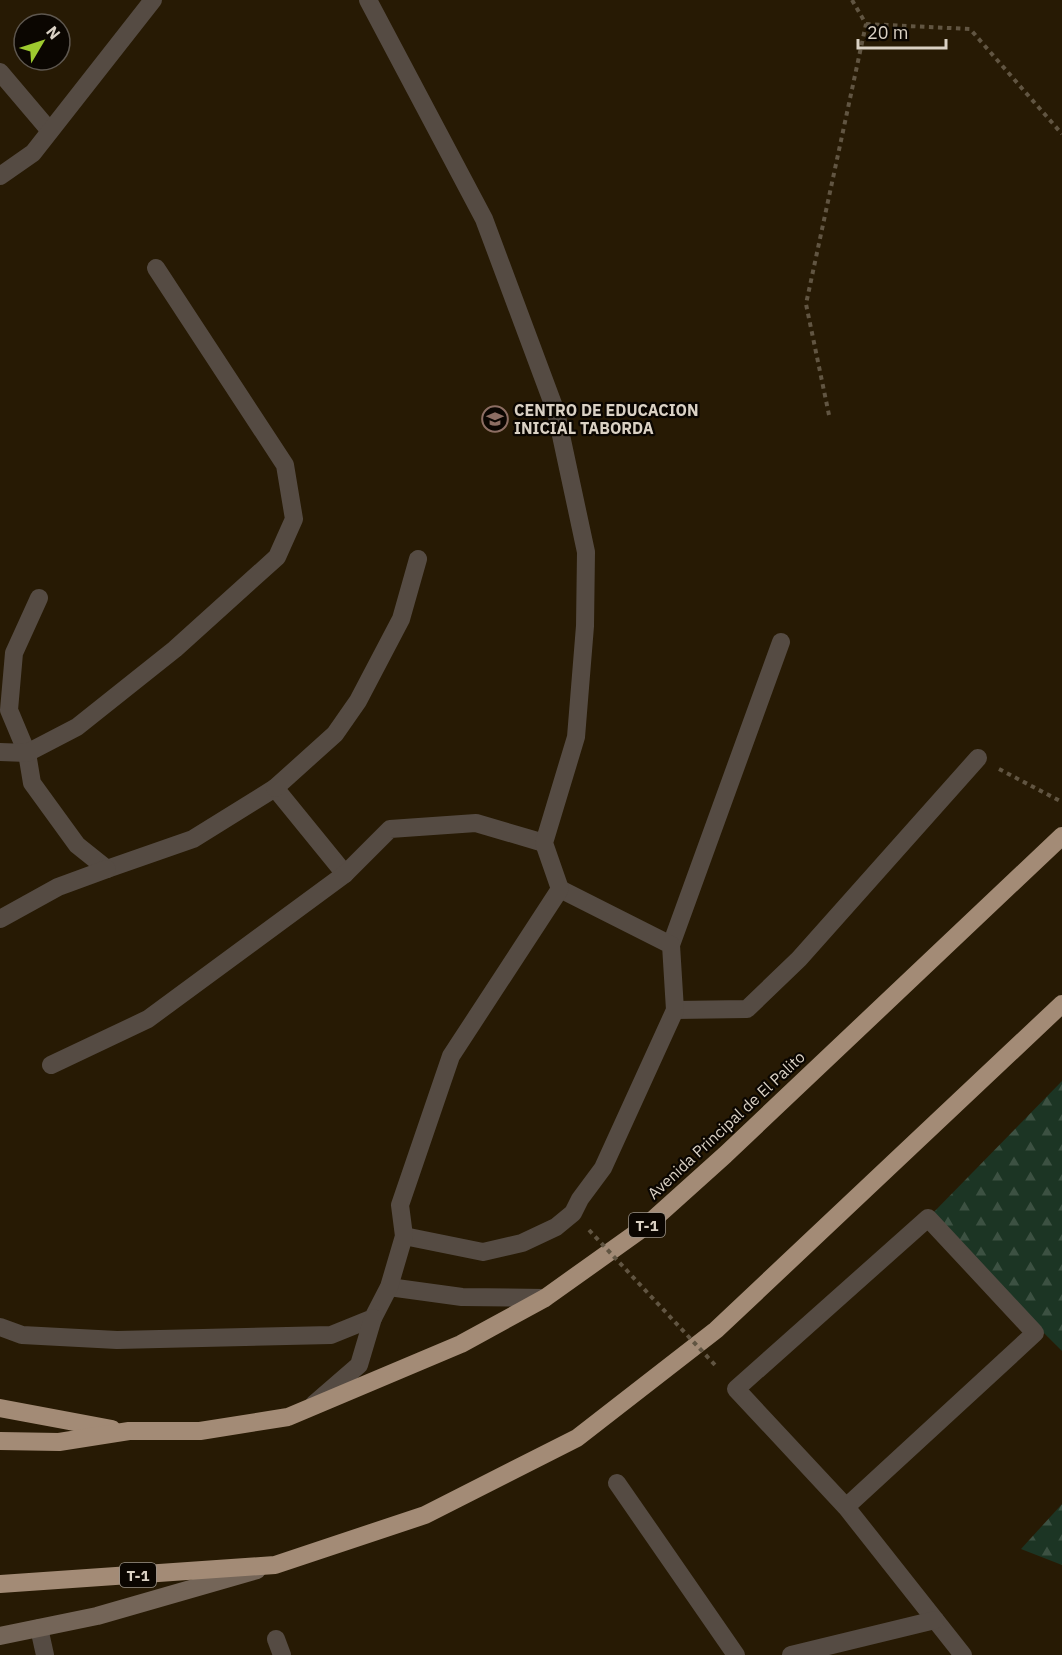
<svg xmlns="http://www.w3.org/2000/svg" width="1062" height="1655" font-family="'IBM Plex Sans',sans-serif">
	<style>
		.forest { fill: url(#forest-firs) }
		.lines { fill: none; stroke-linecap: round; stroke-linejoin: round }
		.path { stroke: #615542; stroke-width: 4; stroke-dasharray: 4.5 4.5; stroke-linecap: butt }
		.street { stroke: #554b43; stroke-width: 18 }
		.secondary { stroke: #746558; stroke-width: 18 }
		.highway { stroke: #a38b76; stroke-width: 18 }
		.path-bridge { stroke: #615542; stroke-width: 4; stroke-dasharray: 4.5 4.5; stroke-linecap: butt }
		.labels { text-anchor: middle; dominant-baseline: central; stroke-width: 4.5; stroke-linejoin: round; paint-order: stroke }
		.shield { fill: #0b0601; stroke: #9c948a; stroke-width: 1.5 }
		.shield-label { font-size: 15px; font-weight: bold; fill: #dad1c4 }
		.poi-label { font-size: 16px; font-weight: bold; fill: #dad1c4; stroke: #0b0601; text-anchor: start }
		.street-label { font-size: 16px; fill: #dad1c4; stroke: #0b0601 }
	</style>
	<defs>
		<pattern id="forest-firs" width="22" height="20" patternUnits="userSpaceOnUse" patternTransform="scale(1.5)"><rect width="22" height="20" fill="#1c3524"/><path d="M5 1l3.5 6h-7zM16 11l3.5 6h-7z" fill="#3c5142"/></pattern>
	</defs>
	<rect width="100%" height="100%" fill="#271a04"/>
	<g class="forest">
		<polygon points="1062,1081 1062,1351 928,1218"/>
		<polygon points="1062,1504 1062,1565 1021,1549"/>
	</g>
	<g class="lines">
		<g class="path">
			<polyline points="866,24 970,29 1062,134"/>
			<polyline points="829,415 806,304 866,24 852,0"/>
			<polyline points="999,769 1062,802"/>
		</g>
		<g class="street">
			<polyline points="0,72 50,131"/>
			<polyline points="0,176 33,153 153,0"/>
			<polyline points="39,598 14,653 9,710 27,753 32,783 77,845 107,869 193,839 275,788 345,874"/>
			<polyline points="0,752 27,753 77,727 175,649 277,557 294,519 285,465 156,268"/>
			<polyline points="275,788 335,734 358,701 401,619 418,559"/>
			<polyline points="0,919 58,887 107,869"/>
			<polyline points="671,945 781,642"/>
			<polyline points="675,1010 747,1009 799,959 978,758"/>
			<polyline points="51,1065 148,1019 345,874 390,829 476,823 544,843"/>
			<polyline points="404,1236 483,1252 522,1243 556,1227 573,1213 580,1199 603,1168 675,1010 671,945 560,889"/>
			<polyline points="389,1287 462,1297 545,1298"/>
			<polyline points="0,1327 22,1335 117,1340 331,1335 373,1318 389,1287 404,1236 400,1205 451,1056 560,889 544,843 576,737 585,626 586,552 556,412 484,219 368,0"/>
			<polyline points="314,1404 359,1365 373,1318"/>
			<polyline points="617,1483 736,1655"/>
			<polyline points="846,1507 1035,1333 928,1218 736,1389 846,1507 963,1655"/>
			<polyline points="39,1628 45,1655"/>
			<polyline points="276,1639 282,1655"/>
			<polyline points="791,1655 935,1620"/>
		</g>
		<polyline class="secondary" points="0,1636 97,1616 257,1570"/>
		<g class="highway">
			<polyline points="0,1408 112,1429"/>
			<polyline points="0,1441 59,1442 129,1431 200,1431 288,1417 461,1344 545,1298 646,1226 725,1155 1062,836"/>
			<polyline points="0,1584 275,1565 425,1515 577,1438 716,1330 1062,1004"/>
		</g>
		<polyline class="path-bridge" points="589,1230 716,1366"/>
	</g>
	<defs>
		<g id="school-ring" transform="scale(1.35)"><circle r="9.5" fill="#0b0601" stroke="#8d6e63" stroke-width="1.5"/><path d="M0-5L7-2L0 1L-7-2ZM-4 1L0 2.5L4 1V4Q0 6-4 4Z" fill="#8d6e63"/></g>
	</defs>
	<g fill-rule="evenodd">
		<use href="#school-ring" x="495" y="419"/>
	</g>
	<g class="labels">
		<g class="shield">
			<rect x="629" y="1213" width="36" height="24" rx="4.5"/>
			<rect x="120" y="1563" width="36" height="24" rx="4.5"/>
		</g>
		<g class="shield-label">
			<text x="647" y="1225">T-1</text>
			<text x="138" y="1575">T-1</text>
		</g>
		<g class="poi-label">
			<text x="514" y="410">CENTRO DE EDUCACION<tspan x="514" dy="18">INICIAL TABORDA</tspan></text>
		</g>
		<g class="street-label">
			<text transform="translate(726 1125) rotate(-43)">Avenida Principal de El Palito</text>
		</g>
	</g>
	<g transform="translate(42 42) rotate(51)"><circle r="28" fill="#0b0601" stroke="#5e574f" stroke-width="1.5"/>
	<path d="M0-4.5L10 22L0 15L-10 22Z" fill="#9eca2f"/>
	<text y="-9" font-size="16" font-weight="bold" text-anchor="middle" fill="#dad1c4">N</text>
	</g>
	<path d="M858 39v9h88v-9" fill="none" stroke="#dad1c4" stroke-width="3"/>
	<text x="867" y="39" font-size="18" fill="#dad1c4" stroke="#0b0601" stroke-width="4.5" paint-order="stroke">20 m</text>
</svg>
